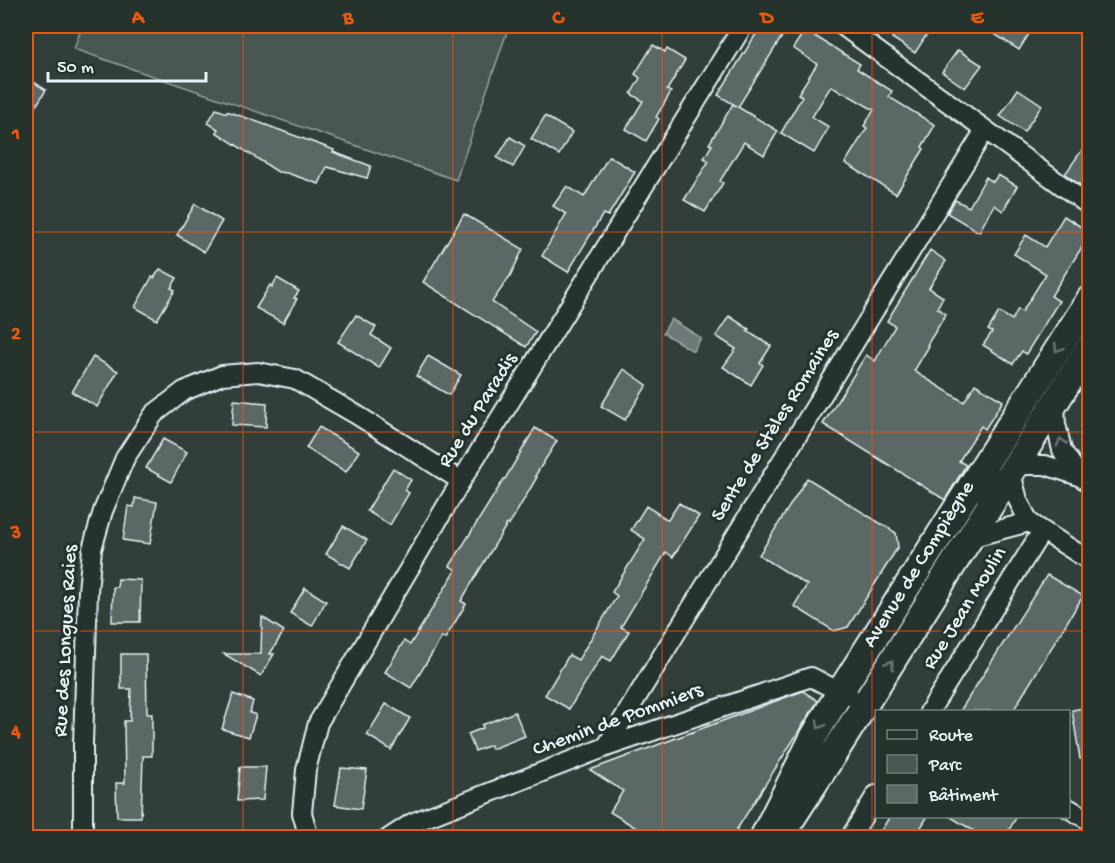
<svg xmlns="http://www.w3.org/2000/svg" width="1115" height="863" font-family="'Gochi Hand',sans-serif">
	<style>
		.green { fill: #495651; stroke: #98a4a4; stroke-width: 1.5 }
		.water { fill: #6d7978; stroke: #9ea9ab; stroke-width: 1.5 }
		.building { fill: #5c6865; stroke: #e8f1f8; stroke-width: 1.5 }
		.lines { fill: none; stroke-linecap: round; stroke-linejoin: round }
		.minor-casing { stroke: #e8f1f8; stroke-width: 22 }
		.secondary-casing { stroke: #e8f1f8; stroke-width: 30 }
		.minor { stroke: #26332d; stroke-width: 18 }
		.secondary { stroke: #26332d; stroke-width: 26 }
		.oneway { stroke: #6a7674 }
		.grid { fill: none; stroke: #e8590c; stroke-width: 1.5; stroke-opacity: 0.55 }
		.labels { text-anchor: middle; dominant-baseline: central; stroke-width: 6; stroke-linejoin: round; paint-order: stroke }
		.street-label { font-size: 21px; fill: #e8f1f8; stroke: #26332d }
		.neatline { fill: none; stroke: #e8590c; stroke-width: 2 }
		.grid-label { font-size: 20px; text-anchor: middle; font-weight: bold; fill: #e8590c }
	</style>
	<rect width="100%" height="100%" fill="#323e39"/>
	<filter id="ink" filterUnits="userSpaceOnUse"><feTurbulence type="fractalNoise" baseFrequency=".0167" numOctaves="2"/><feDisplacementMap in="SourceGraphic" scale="12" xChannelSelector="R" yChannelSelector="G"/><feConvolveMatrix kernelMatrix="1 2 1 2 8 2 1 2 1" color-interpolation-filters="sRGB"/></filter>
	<g filter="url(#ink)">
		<polygon class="green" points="82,26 509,26 456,180 74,49"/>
		<polygon class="water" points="671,319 701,338 693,351 663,333"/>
		<g class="building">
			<polygon points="761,26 767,26 783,35 738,107 718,95"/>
			<polygon points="900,26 920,26 929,31 915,53 892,38"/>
			<polygon points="982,26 1034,26 1019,50"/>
			<polygon points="805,30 860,64 857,69 892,91 889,97 935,125 922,147 924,149 896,194 845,163 867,128 864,126 874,110 843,92 842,93 831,86 812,117 829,127 814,153 781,133 802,97 798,94 817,64 793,48"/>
			<polygon points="653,45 665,52 667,49 685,60 667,90 671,92 656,117 659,119 646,141 626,129 643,101 631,94 640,78 635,74"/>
			<polygon points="958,50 982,65 965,88 942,72"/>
			<polygon points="26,77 46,90 26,122"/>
			<polygon points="1018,89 1042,105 1024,132 1000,116"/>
			<polygon points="733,104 778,131 764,155 744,142 720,181 723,183 705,212 684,200 709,161 704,158 712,145 709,144"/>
			<polygon points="216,109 227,113 227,111 255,121 334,150 333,152 371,166 367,178 327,167 319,184 287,173 278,172 216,132 218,129 208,123"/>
			<polygon points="545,116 572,132 559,155 531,139"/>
			<polygon points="510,137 525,146 513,167 497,158"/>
			<polygon points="1089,140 1089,179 1083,187 1065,174"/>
			<polygon points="609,156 635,172 608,216 603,214 568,272 542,256 566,214 553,206 567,186 584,197"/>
			<polygon points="998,175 1017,186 1003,211 994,205 979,232 947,213 955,200 969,207 986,177 993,182"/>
			<polygon points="195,204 222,221 204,252 177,235"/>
			<polygon points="464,214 523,249 510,276 492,302 536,332 526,347 423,282"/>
			<polygon points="1064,216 1089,232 1089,236 1051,296 1059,301 1026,354 1022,351 1013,364 983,345 992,332 988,330 999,312 1012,320 1018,309 1022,312 1046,274 1014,254 1026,235 1045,247"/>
			<polygon points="930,250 946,261 929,288 943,297 937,308 946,314 927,345 929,346 914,371 964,402 975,384 1003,401 985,429 981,426 959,461 966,465 945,500 823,424 866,355 875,361 895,326 887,321"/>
			<polygon points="160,269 177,278 171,288 175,290 157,320 135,307 152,277 154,278"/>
			<polygon points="277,278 299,291 294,298 297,299 283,323 256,308 270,285 272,287"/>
			<polygon points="356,315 376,327 371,335 391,348 379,368 338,342"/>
			<polygon points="729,316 749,329 747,331 771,346 760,363 763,365 751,385 723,367 736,349 716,336"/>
			<polygon points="428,356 461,375 449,395 416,376"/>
			<polygon points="93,357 118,371 97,407 72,392"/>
			<polygon points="624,369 647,385 625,420 601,406"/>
			<polygon points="234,400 267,403 266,427 232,425"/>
			<polygon points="319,427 359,451 346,472 306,448"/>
			<polygon points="535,428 557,441 535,476 537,477 509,525 507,524 461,601 466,604 445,639 442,637 411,688 385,672 404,641 410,645 456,570 450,566 504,479 505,479"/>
			<polygon points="163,439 187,452 171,482 146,468"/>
			<polygon points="393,468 411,480 405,490 409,493 390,525 367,511"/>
			<polygon points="807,478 896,533 898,547 848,627 834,631 794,606 807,585 759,555"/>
			<polygon points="135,498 157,502 150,544 123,540 128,506 134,507"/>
			<polygon points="679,503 699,516 673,557 666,552 621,627 629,631 611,661 602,656 569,709 545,695 569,655 578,660 617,596 612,592 645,539 631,530 646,506 668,520"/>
			<polygon points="343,526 367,540 350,568 326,554"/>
			<polygon points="1047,575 1083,596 1013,711 960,711"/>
			<polygon points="118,579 141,580 140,622 112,622 113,587 117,587"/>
			<polygon points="305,588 326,601 312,626 290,613"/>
			<polygon points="262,617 284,631 270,654 274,654 261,676 224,654 261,654"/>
			<polygon points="121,654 146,654 147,714 152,714 152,756 143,756 141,817 117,817 116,783 125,783 124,721 130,721 131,689 121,689"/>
			<polygon points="803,691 818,701 732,837 651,837 610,812 623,791 590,770"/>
			<polygon points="233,694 253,701 250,713 256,715 249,737 222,729"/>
			<polygon points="386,704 410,718 391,750 367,735"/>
			<polygon points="1089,707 1089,758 1080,759 1072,710"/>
			<polygon points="515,712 525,736 492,749 491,745 475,751 468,734 483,728 482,725"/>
			<polygon points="240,767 266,767 263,800 237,801"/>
			<polygon points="341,768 367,770 361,809 335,805"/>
			<polygon points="890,816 928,816 915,837 877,837"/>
			<polygon points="949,816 1017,816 1005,837 984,837"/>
		</g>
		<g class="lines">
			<g class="minor-casing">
				<g id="minor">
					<polyline points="843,26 1090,206"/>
					<polyline points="1055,404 1056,424 1062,450 1079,476"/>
					<polyline points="1012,468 1011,473 1018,500 1029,522 1090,561"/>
					<polyline points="965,497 1024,465 1045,465 1079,476 1090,483"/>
					<polyline points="969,538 1029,522"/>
					<polyline points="929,712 1042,531"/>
					<polyline points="606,747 985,130"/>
					<polyline points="1068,808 1090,821"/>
					<polyline points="83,838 83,743 88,591 92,549 103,511 125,458 154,414 184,391 222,375 258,372 295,379 357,415 461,481"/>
					<polyline points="309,838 302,813 306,770 318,723 461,481 743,26"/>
					<polyline points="389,838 412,823 606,747 811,677 840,692 850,696"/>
					<polyline points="850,838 876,795"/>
				</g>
			</g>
			<g class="secondary-casing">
				<g id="secondary">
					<polyline points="763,838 814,736 840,692 1090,299"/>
					<polyline points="779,838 836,750 1090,347"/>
				</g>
			</g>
			<use href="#minor" class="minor"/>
			<use href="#secondary" class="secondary"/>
		</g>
		<defs><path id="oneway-chevron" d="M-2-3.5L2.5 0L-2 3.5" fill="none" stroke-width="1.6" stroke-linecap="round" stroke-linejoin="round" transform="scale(1.5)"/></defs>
		<g class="oneway">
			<use href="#oneway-chevron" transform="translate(1058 348) rotate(122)"/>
			<use href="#oneway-chevron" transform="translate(1061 442) rotate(-107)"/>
			<use href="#oneway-chevron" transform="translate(890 664) rotate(-58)"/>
			<use href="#oneway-chevron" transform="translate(820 725) rotate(120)"/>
		</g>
	</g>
	<path class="grid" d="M243 26V838M453 26V838M662 26V838M872 26V838M26 232H1090M26 432H1090M26 631H1090"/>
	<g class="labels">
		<g class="street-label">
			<text transform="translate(479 411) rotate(-58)">Rue du Paradis</text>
			<text transform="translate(776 426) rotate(-58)">Sente de Stèles Romaines</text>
			<text transform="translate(920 565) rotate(-58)">Avenue de Compiègne</text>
			<text transform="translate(966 609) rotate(-58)">Rue Jean Moulin</text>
			<text transform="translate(67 641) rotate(-87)">Rue des Longues Raies</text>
			<text transform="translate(618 721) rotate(-20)">Chemin de Pommiers</text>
		</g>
	</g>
	<rect width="1115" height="863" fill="none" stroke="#26332d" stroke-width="66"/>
	<rect x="875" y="710" width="195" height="108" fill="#26332d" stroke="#747f7e" stroke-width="1.5"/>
	<rect x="887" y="730" width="30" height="9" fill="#26332d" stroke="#747f7e" stroke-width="1.5"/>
	<text x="929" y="740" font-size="18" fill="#e8f1f8">Route</text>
	<rect x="887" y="755" width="30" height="18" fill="#495651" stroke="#747f7e" stroke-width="1.5"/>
	<text x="929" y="770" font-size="18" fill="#e8f1f8">Parc</text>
	<rect x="887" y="785" width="30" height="18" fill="#5c6865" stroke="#747f7e" stroke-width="1.5"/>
	<text x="929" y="800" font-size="18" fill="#e8f1f8">Bâtiment</text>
	<path d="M48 72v9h158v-9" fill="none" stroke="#e8f1f8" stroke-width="3"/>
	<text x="57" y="72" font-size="18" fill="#e8f1f8" stroke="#26332d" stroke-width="4.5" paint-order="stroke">50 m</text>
	<rect x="33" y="33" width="1049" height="797" class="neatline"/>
	<g class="grid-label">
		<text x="138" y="23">A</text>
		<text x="348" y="23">B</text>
		<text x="558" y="23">C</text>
		<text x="767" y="23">D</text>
		<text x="977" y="23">E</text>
		<text x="16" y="139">1</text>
		<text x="16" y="339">2</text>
		<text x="16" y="538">3</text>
		<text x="16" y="737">4</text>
	</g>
</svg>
